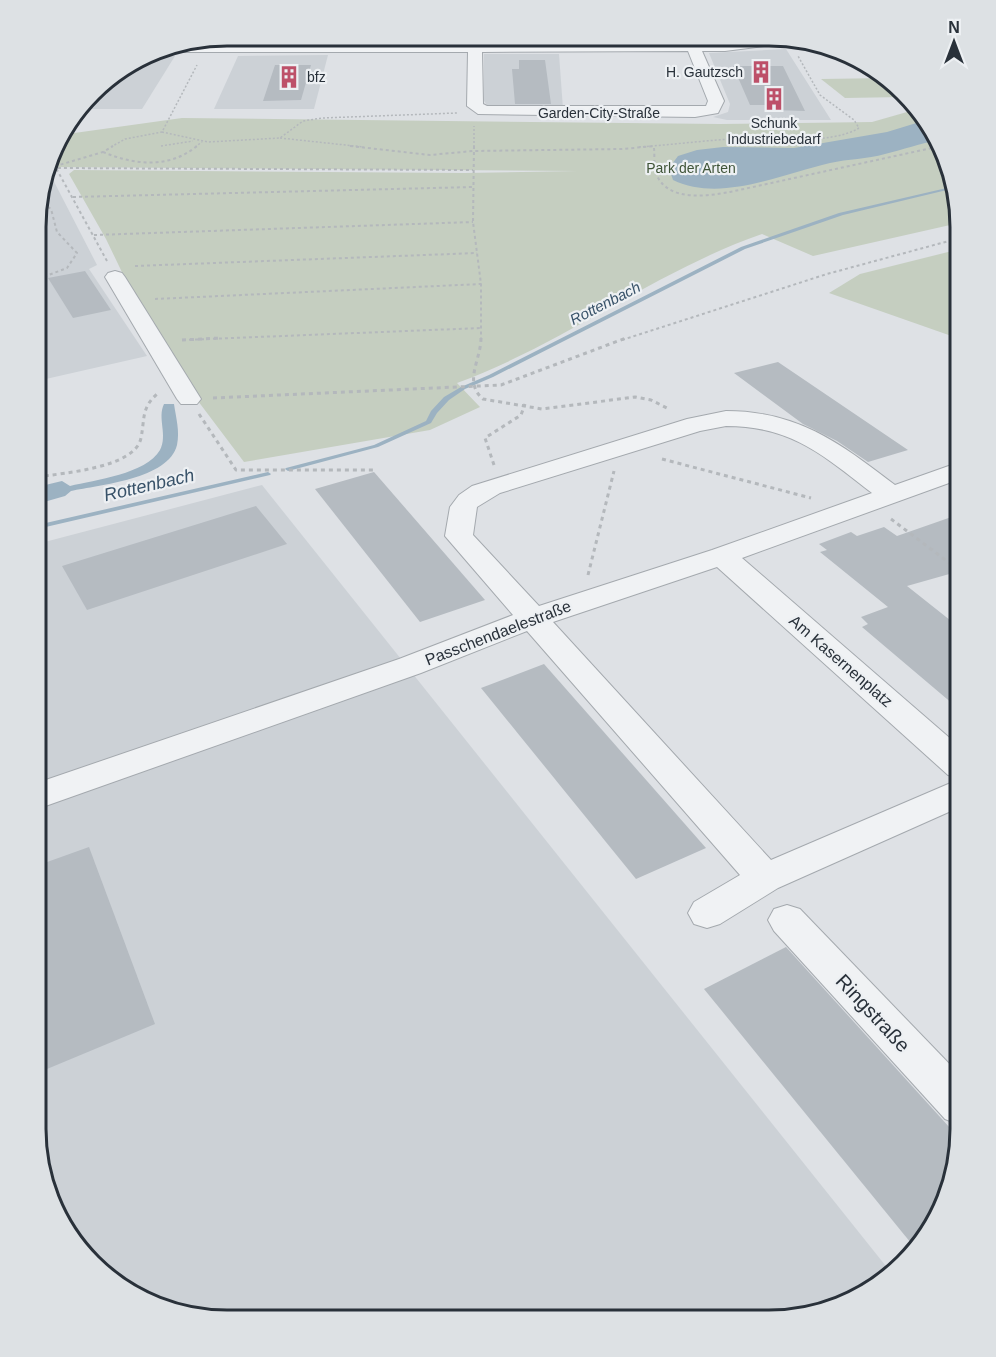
<svg xmlns="http://www.w3.org/2000/svg" width="996" height="1357" font-family="Helvetica,sans-serif">
	<style>
		.built { fill: #ccd1d6 }
		.green { fill: #c5cec0 }
		.water { fill: #9cb2c2 }
		.lines { fill: none; stroke-linecap: round; stroke-linejoin: round }
		.stream { fill: #9cb2c2; fill-rule: evenodd }
		.building { fill: #b5bbc1 }
		.minor-casing { stroke: #a4a9ae; stroke-width: 2 }
		.path-far2 { stroke: #b4b8bc; stroke-width: 1.5; stroke-dasharray: 2 2; stroke-linecap: butt }
		.path-far1 { stroke: #b4b8bc; stroke-width: 2; stroke-dasharray: 3 3; stroke-linecap: butt }
		.path { stroke: #b4b8bc; stroke-width: 3; stroke-dasharray: 4 4; stroke-linecap: butt }
		.minor { fill: #f0f2f4; fill-rule: evenodd }
		.labels { text-anchor: middle; dominant-baseline: central; stroke-width: 4.5; stroke-linejoin: round; paint-order: stroke }
		.far-poi-label { font-size: 14px; fill: #29313a; stroke: #edf0f3; text-anchor: end }
		.far-street-label { font-size: 14px; fill: #29313a; stroke: #edf0f3 }
		.far-park-label { font-size: 14px; fill: #3f5438; stroke: #edf0f3 }
		.far-water-label { font-size: 15px; font-style: italic; fill: #385269; stroke: #edf0f3 }
		.street-label { font-size: 16px; fill: #29313a; stroke: #edf0f3 }
		.water-label { font-size: 18px; font-style: italic; fill: #385269; stroke: #edf0f3 }
		.near-street-label { font-size: 20px; fill: #29313a; stroke: #edf0f3 }
		.rim { fill: none; stroke: #29313a; stroke-width: 3 }
	</style>
	<rect width="100%" height="100%" fill="#dee1e5"/>
	<g class="built">
		<polygon points="227,36 698,37 700,41 179,44"/>
		<polygon points="786,49 831,120 727,120 713,117 728,112 730,104 709,53"/>
		<polygon points="484,54 559,54 563,109 494,108 487,105 484,101"/>
		<polygon points="328,55 314,109 214,109 238,56"/>
		<polygon points="148,56 175,56 142,109 80,109 101,83"/>
		<polygon points="48,170 97,265 89,269 147,356 37,381 38,202"/>
		<polygon points="262,485 889,1270 854,1301 769,1321 202,1319 121,1289 56,1215 36,1130 37,544"/>
	</g>
	<g class="green">
		<polygon points="887,78 903,97 845,98 821,79"/>
		<path d="M914 110 940 142 959 223 813 256 762 234C655 271 564 344 457 383L480 407 430 430 244 462 195 397 132 293 106 239 69 174 74 170 464 173 578 171 50 167 60 135 182 118 720 124 872 122Z"/>
		<polygon points="960,249 960,339 829,293 860,274"/>
	</g>
	<g class="water">
		<path d="M923 121 939 140C920 143 903 150 885 154 867 159 848 159 830 163 782 174 721 203 673 180L669 168 678 156 697 150 723 147 794 148 887 132Z"/>
		<path d="M164 404H174C176 418 180 431 177 445 169 479 99 485 71 491L65 496 37 504V487L62 481 70 486C95 480 146 474 160 450 168 435 157 418 164 404Z"/>
	</g>
	<g class="lines">
		<g class="stream">
			<polygon points="951,187 951,189 843,215 745,249 493,377 465,389 449,400 437,413 431,423 378,447 288,471 285,469 286,468 374,445 426,421 431,411 444,397 461,387 489,375 741,247 839,213"/>
			<polygon points="268,472 271,474 270,475 37,529 37,525"/>
		</g>
	</g>
	<g class="building">
		<polygon points="519,60 545,60 551,104 515,104 512,69 519,69"/>
		<polygon points="275,65 311,65 301,100 263,101"/>
		<polygon points="733,66 783,66 805,111 773,110 771,105 750,105"/>
		<polygon points="85,271 111,310 73,318 48,278"/>
		<polygon points="778,362 908,450 868,462 837,441 803,424 734,373"/>
		<polygon points="374,472 485,600 420,622 315,489"/>
		<polygon points="256,506 287,544 87,610 62,566"/>
		<polygon points="960,514 960,571 907,586 960,628 960,710 862,627 868,624 861,617 888,607 820,552 827,550 819,544 851,532 857,536 884,527 897,536"/>
		<polygon points="544,664 706,848 636,879 481,688"/>
		<polygon points="89,847 155,1024 47,1069 36,1031 36,866"/>
		<polygon points="786,947 960,1139 928,1236 915,1248 704,989"/>
	</g>
	<g class="lines">
		<g class="minor-casing">
			<g id="minor">
				<path d="M772 38H794L803 41 725 51H702L724 101 718 113 695 117 478 114 467 106 468 52H155L175 45 725 43ZM688 51 708 101 706 106H487L483 104 482 52Z"/>
				<polygon points="115,271 122,273 125,277 201,399 197,404 181,404 177,399 105,277 108,273"/>
				<path d="M726 411C798 411 840 443 895 485L960 462V479L742 558 960 747V778L948 775 717 567 553 622 771 860 960 779V807L778 888 720 924 707 928 694 924 688 913 694 902 740 875 527 631 421 673 37 809V783L399 659 513 615 445 536 450 507 459 495 472 486 687 419ZM726 426C791 426 823 455 872 493L712 550 539 606 473 535 477 507 500 493 700 431Z"/>
				<polygon points="787,905 800,909 960,1075 960,1125 945,1119 774,931 768,920 774,909"/>
			</g>
		</g>
		<g class="path-far2">
			<polyline points="162,132 208,142 280,138 303,121 322,118 457,113"/>
			<polyline points="280,138 364,147"/>
			<polyline points="161,146 193,141"/>
			<polyline points="111,147 125,139 162,132 197,65"/>
			<polyline points="195,147 202,142"/>
			<polyline points="474,147 474,126"/>
			<path d="M639 147C669 145 700 141 731 139 767 137 829 146 859 128L854 120 820 95 798 56"/>
			<polyline points="934,147 941,146"/>
		</g>
		<g class="path-far1">
			<polyline points="350,146 430,155 473,151 622,149 655,146"/>
			<polyline points="474,146 473,222 481,284 481,340"/>
			<path d="M654 148C655 157 653 168 657 176 670 202 707 196 730 192L941 146"/>
			<path d="M103 152C134 165 169 169 197 146"/>
			<polyline points="49,168 103,152 113,146"/>
			<polyline points="73,197 473,187"/>
			<polyline points="38,200 51,209 57,232 77,253 67,268 38,279"/>
			<polyline points="94,235 473,222"/>
			<polyline points="107,261 56,168 473,170"/>
			<polyline points="135,266 477,253"/>
			<polyline points="155,299 481,284"/>
			<polyline points="183,340 481,328"/>
			<polyline points="622,340 827,274 960,238"/>
		</g>
		<g class="path">
			<path d="M481 338C481 360 463 382 483 399L542 409 635 397 651 400 669 409"/>
			<polyline points="182,340 221,338"/>
			<polyline points="213,398 501,385 626,338"/>
			<polyline points="199,414 236,470 375,470"/>
			<polyline points="662,459 811,498"/>
			<polyline points="494,465 485,438 521,415 525,404"/>
			<path d="M37 477C63 473 135 468 141 438 145 418 141 408 158 393"/>
			<polyline points="891,519 960,571"/>
			<polyline points="588,575 614,471"/>
		</g>
		<use href="#minor" class="minor"/>
	</g>
	<defs>
		<g id="building-bare" transform="scale(1.8)"><path d="M-4-6H4V6H1V3H-1V6H-4ZM-2.5-4.3h1.7v1.8h-1.7ZM.8-4.3h1.7v1.8H.8ZM-2.5-1h1.7V.8h-1.7ZM.8-1h1.7V.8H.8Z" fill="#bd5069" stroke="#edf0f3" stroke-width="2.5" paint-order="stroke"/></g>
	</defs>
	<g fill-rule="evenodd">
		<use href="#building-bare" x="761" y="72"/>
		<use href="#building-bare" x="289" y="77"/>
		<use href="#building-bare" x="774" y="99"/>
	</g>
	<g class="labels">
		<g class="far-poi-label">
			<text x="743" y="72">H. Gautzsch</text>
			<text x="307" y="77" text-anchor="start">bfz</text>
			<text x="774" y="123" text-anchor="middle">Schunk<tspan x="774" dy="16">Industriebedarf</tspan></text>
		</g>
		<g class="far-street-label">
			<text x="599" y="113">Garden-City-Straße</text>
		</g>
		<g class="far-park-label">
			<text x="691" y="168">Park der Arten</text>
		</g>
		<g class="far-water-label">
			<text transform="translate(605 303) rotate(-27)">Rottenbach</text>
		</g>
		<g class="street-label">
			<text transform="translate(498 633) rotate(-21)">Passchendaelestraße</text>
			<text transform="translate(841 661) rotate(41)">Am Kasernenplatz</text>
		</g>
		<g class="water-label">
			<text transform="translate(149 485) rotate(-13)">Rottenbach</text>
		</g>
		<g class="near-street-label">
			<text transform="translate(873 1013) rotate(47)">Ringstraße</text>
		</g>
	</g>
	<path d="M0 0H996V1357H0ZM227 46H769A181 181 0 0 1 950 227V1129A181 181 0 0 1 769 1310H227A181 181 0 0 1 46 1129V227A181 181 0 0 1 227 46Z" fill="#dde1e4" fill-rule="evenodd"/>
	<path class="rim" d="M227 46H769A181 181 0 0 1 950 227V1129A181 181 0 0 1 769 1310H227A181 181 0 0 1 46 1129V227A181 181 0 0 1 227 46Z"/>
	<g transform="translate(954 42)" stroke="#edf0f3" stroke-width="4.5" paint-order="stroke">
	<path d="M0-4.5L10 22L0 15L-10 22Z" fill="#29313a"/>
	<text y="-9" font-size="16" font-weight="bold" text-anchor="middle" fill="#29313a">N</text>
	</g>
</svg>
